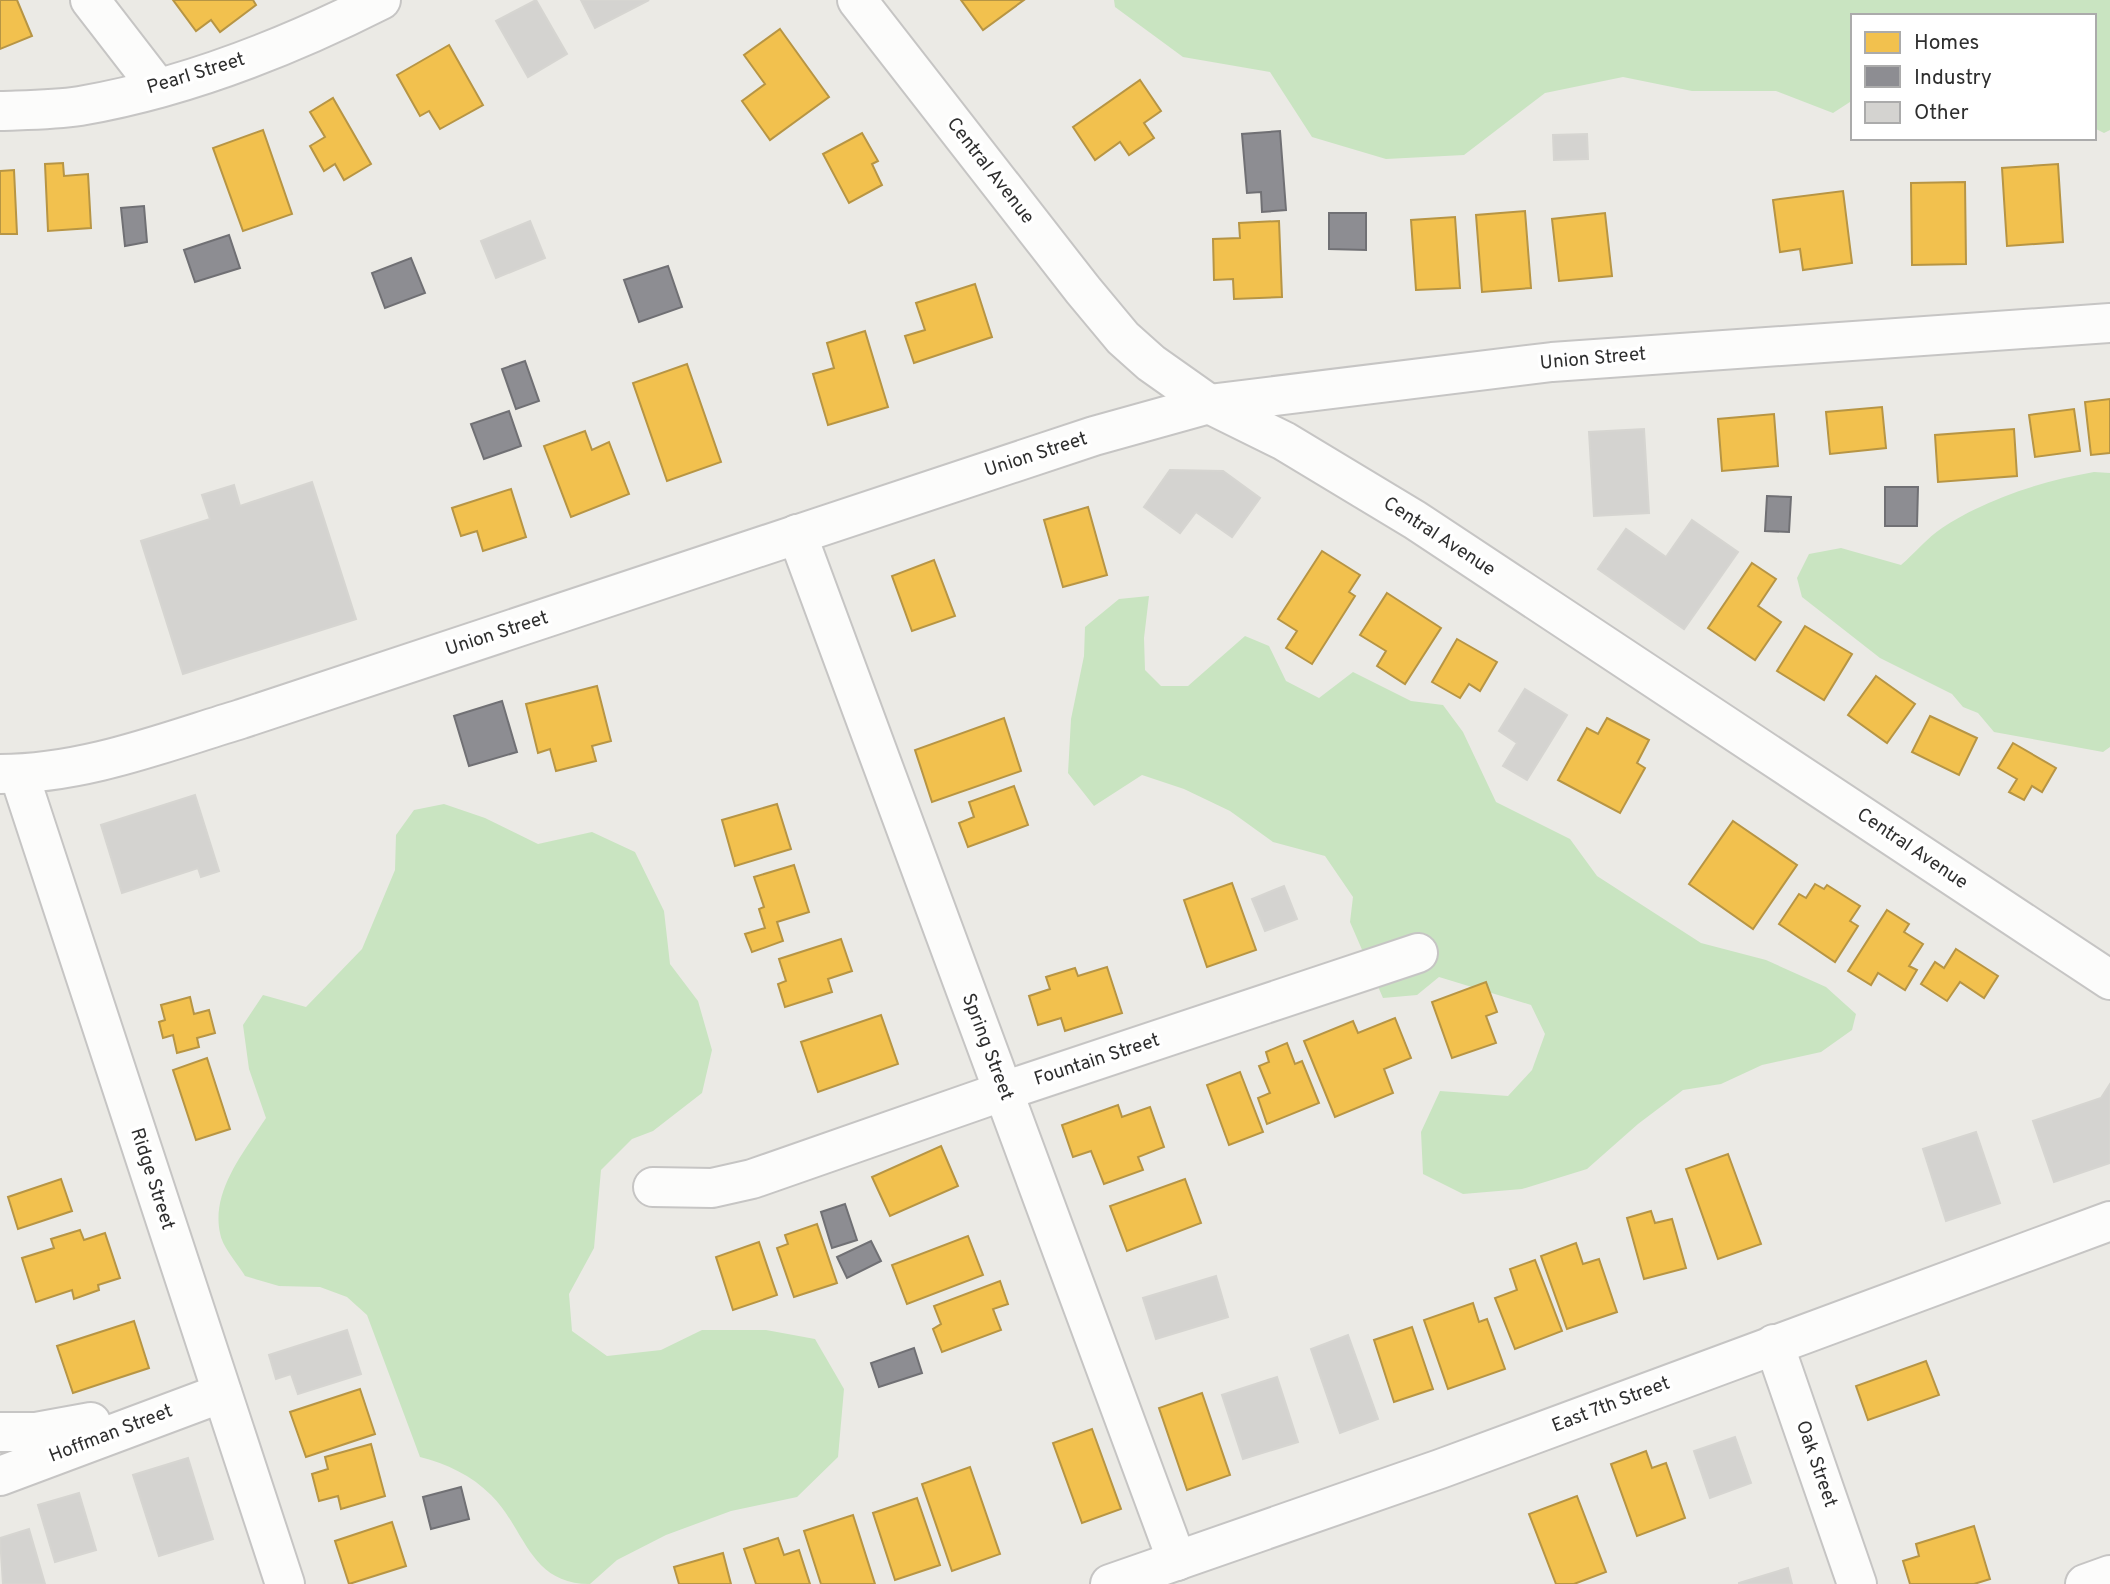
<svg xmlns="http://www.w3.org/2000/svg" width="2110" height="1584" font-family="Overpass,sans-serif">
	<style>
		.green { fill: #c9e4c1 }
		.homes { fill: #f2c14e; stroke: #b79544; stroke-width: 2 }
		.industry { fill: #8d8d92; stroke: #707074; stroke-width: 2 }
		.building { fill: #d4d3d0; stroke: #d6d5d1; stroke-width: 2 }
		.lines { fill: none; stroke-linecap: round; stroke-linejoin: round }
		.minor-casing { stroke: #c6c5c4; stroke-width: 42 }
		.minor { stroke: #fcfcfb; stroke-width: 38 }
		.labels { text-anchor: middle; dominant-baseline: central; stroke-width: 7; stroke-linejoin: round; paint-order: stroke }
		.street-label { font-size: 19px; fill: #2e2e2e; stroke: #fff }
	</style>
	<rect width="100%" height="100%" fill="#ebeae5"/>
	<g class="green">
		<polygon points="1114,0 2110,0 2110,130 2104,133 2094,128 2094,16 1853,16 1853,100 1833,113 1776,91 1692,91 1623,77 1545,93 1464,155 1386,159 1312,137 1270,72 1183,57 1115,7"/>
		<path d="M2094 472 2110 473V747L2103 752 1994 732 1978 713 1963 707 1952 694 1880 658 1802 597 1797 578 1809 554 1841 548 1901 565C1915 553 1927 538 1942 528 1986 499 2042 481 2094 472Z"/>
		<polygon points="1149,596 1144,638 1145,670 1161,686 1188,686 1245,636 1269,646 1286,681 1319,698 1353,672 1411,701 1443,705 1463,732 1496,802 1570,839 1597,876 1701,943 1766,960 1826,987 1856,1014 1852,1030 1821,1052 1762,1065 1721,1084 1683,1090 1638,1124 1587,1169 1522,1189 1463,1194 1423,1174 1421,1132 1440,1091 1508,1096 1532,1070 1545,1034 1531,1005 1439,977 1417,995 1383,998 1350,922 1353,897 1325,856 1273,842 1230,811 1184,789 1142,775 1094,806 1068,773 1071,719 1084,656 1085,627 1119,599"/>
		<path d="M444 804 485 818 538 844 592 832 635 852 664 911 670 964 698 1001 712 1050 702 1093 653 1131 632 1139 601 1170 594 1248 569 1294 572 1331 607 1356 661 1350 702 1330H766L815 1339 844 1389 838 1457 797 1497 731 1511 666 1535 617 1560 590 1584C529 1584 526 1530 491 1495 471 1475 447 1464 420 1457L367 1315 347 1297 320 1287 279 1286 245 1276C238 1264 222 1247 220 1233 211 1191 244 1152 266 1118L249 1069 243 1025 263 995 306 1007 362 949 395 870 396 835 414 810Z"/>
	</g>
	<g class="homes">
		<polygon points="0,0 17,0 32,36 0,49"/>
		<polygon points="173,0 253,0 256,5 220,32 211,20 196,31"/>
		<polygon points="961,0 1024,0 983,30"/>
		<polygon points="780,29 829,97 770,140 742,101 765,84 744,55"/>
		<polygon points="449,45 483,105 440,129 429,111 420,116 397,75"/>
		<polygon points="1140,80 1161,111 1144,123 1154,138 1129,155 1120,142 1095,160 1073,127"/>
		<polygon points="333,98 371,164 344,180 335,164 324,171 310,146 325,137 310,112"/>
		<polygon points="263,130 292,214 243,231 213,148"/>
		<polygon points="862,133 878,161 872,164 882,185 849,203 823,154"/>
		<polygon points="63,163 64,176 88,174 91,228 48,231 45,164"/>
		<polygon points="2058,164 2063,242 2007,246 2002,168"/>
		<polygon points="14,170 17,234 0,234 0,171"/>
		<polygon points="1965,182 1966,264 1912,265 1911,183"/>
		<polygon points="1843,191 1852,263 1803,270 1800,249 1780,252 1773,200"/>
		<polygon points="1525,211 1531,288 1482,292 1476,215"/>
		<polygon points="1605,213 1612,276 1559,281 1552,219"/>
		<polygon points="1455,217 1460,288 1416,290 1411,220"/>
		<polygon points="1279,221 1282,297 1234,299 1233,279 1214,280 1213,239 1240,238 1239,223"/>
		<polygon points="975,284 992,337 914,363 905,336 925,330 916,303"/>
		<polygon points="865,331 888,407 828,425 813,374 834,368 827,343"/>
		<polygon points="687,364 721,462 667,481 633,383"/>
		<polygon points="2110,399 2110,453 2091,455 2085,402"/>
		<polygon points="1882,407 1886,448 1830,454 1826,412"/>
		<polygon points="2074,409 2080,451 2035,457 2029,415"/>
		<polygon points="1774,414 1778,466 1722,471 1718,419"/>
		<polygon points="2014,429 2017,476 1938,482 1935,435"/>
		<polygon points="585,431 592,450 609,442 629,494 571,517 544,446"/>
		<polygon points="511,489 526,537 483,551 477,531 461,536 452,508"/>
		<polygon points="1088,507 1107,575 1063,587 1044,520"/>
		<polygon points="1322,551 1360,575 1349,592 1355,596 1312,664 1286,648 1297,631 1278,619"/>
		<polygon points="934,560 955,616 912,631 892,576"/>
		<polygon points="1752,563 1776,579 1758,606 1781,622 1755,660 1708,628"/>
		<polygon points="1387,593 1441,628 1405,684 1377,666 1386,651 1360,635"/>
		<polygon points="1805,626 1852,654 1824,700 1777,671"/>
		<polygon points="1457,639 1497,662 1480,691 1469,684 1460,698 1432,682"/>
		<polygon points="1876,676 1915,704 1887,743 1848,715"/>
		<polygon points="597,686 611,741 592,746 596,761 556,771 550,749 538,753 526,704"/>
		<polygon points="1930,716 1977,738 1959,775 1912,752"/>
		<polygon points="1004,718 1021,771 932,802 915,750"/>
		<polygon points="1607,718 1649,740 1637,763 1645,768 1620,813 1558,780 1587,728 1598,734"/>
		<polygon points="2013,743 2056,768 2042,792 2032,786 2024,800 2009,792 2017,779 1998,768"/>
		<polygon points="1014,786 1028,825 968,847 959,823 974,817 969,802"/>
		<polygon points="777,804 791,849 735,866 722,820"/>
		<polygon points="1733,821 1797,865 1753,929 1689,884"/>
		<polygon points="794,865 809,912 777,922 783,941 752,952 745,934 765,928 759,909 764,907 754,877"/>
		<polygon points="1232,883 1256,950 1207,967 1184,900"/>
		<polygon points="1815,884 1824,889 1827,885 1860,906 1850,921 1858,926 1835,962 1779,924 1799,894 1806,898"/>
		<polygon points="1887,910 1909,924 1904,932 1923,944 1909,966 1917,970 1905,990 1878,973 1871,985 1848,971"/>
		<polygon points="841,939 852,971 828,979 832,992 785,1007 778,984 786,981 779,959"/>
		<polygon points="1956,949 1998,976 1984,998 1960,982 1947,1001 1921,984 1935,962 1944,968"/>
		<polygon points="1107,967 1122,1013 1065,1031 1061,1018 1038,1025 1029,996 1050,989 1046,977 1075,968 1078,976"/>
		<polygon points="1486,982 1497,1012 1486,1016 1496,1043 1452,1058 1432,1002"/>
		<polygon points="190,997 194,1014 209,1010 215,1033 197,1038 199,1047 177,1053 173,1035 163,1038 159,1022 165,1020 161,1005"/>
		<polygon points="881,1015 898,1064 818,1092 801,1042"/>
		<polygon points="1395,1018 1411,1058 1384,1069 1393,1093 1335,1117 1304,1041 1353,1021 1358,1033"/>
		<polygon points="1287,1043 1295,1064 1302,1061 1319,1103 1267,1124 1258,1098 1270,1093 1259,1066 1269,1062 1266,1052"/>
		<polygon points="207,1058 230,1129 196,1140 173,1070"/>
		<polygon points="1240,1072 1263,1132 1229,1145 1207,1085"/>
		<polygon points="1118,1105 1122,1117 1150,1107 1164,1147 1138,1157 1143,1170 1104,1184 1091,1151 1073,1157 1062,1125"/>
		<polygon points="941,1146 958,1186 890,1216 872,1177"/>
		<polygon points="1728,1154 1761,1244 1718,1259 1686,1169"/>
		<polygon points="61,1179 72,1211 18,1229 8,1197"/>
		<polygon points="1185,1179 1201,1223 1127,1251 1110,1206"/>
		<polygon points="1651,1211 1655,1223 1672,1219 1686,1268 1644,1279 1627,1218"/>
		<polygon points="817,1224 837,1283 794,1297 777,1248 788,1244 785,1235"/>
		<polygon points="80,1230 84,1240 105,1233 120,1278 98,1285 99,1290 74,1299 72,1290 36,1302 22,1258 54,1248 51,1239"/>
		<polygon points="968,1236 983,1275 907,1304 892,1265"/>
		<polygon points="759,1242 777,1295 733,1310 716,1257"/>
		<polygon points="1576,1243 1583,1264 1599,1259 1617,1312 1567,1329 1541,1256"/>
		<polygon points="1535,1260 1562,1331 1515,1349 1495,1298 1517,1290 1510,1269"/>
		<polygon points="1000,1281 1008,1304 993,1309 1001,1330 942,1352 933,1329 941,1324 934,1306"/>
		<polygon points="1473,1303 1479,1322 1487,1319 1505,1369 1448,1389 1424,1320"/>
		<polygon points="134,1321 149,1368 73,1393 57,1346"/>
		<polygon points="1412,1327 1433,1389 1394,1402 1374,1340"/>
		<polygon points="1926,1361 1939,1395 1868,1420 1856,1386"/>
		<polygon points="360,1389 375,1434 306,1457 290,1412"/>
		<polygon points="1202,1393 1230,1475 1187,1490 1159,1408"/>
		<polygon points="1092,1429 1121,1509 1082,1523 1053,1443"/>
		<polygon points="371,1444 385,1496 341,1509 338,1496 319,1501 312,1474 328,1469 325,1457"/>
		<polygon points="1646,1451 1652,1468 1666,1463 1685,1518 1637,1536 1611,1464"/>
		<polygon points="970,1467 1000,1554 952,1571 922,1484"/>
		<polygon points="1577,1496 1606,1572 1574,1584 1556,1584 1529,1514"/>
		<polygon points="917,1498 940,1565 895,1580 873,1513"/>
		<polygon points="853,1515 875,1584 821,1584 804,1531"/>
		<polygon points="392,1522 406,1566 349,1584 335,1541"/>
		<polygon points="1974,1526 1990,1579 1974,1584 1910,1584 1903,1561 1919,1556 1916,1544"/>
		<polygon points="778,1538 784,1555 799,1550 810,1584 756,1584 744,1549"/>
		<polygon points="723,1553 731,1584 679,1584 674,1567"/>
	</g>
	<g class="industry">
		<polygon points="1280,131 1286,210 1262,212 1261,192 1247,193 1242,134"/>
		<polygon points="144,206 147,242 125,246 121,208"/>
		<polygon points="1329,213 1366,213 1366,250 1329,249"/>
		<polygon points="229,235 240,268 195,282 184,250"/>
		<polygon points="411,258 425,293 385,308 372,273"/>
		<polygon points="668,266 682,307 639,322 624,280"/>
		<polygon points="525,361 539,401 516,409 502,369"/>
		<polygon points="509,411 521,446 484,459 471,424"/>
		<polygon points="1885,487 1918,487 1917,526 1885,526"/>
		<polygon points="1767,496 1791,497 1789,532 1765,531"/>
		<polygon points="502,701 517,752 469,766 454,716"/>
		<polygon points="845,1204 857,1240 832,1248 821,1212"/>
		<polygon points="871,1241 881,1261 847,1278 837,1257"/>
		<polygon points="914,1348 922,1373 879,1387 871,1363"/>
		<polygon points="461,1487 469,1519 431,1529 423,1497"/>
	</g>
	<g class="building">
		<polygon points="536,0 567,54 528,77 496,21"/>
		<polygon points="581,0 649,0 595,28"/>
		<polygon points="1587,134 1588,159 1554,160 1553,135"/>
		<polygon points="530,221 545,258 496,278 481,241"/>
		<polygon points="1644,429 1649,513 1594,516 1589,432"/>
		<polygon points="1170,470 1223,471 1260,498 1232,537 1196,512 1180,533 1144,507"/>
		<polygon points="312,482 356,619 183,674 141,541 210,519 202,495 234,485 240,506"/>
		<polygon points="1692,520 1738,552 1684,629 1598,569 1626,529 1666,557"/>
		<polygon points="1525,689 1567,715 1527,780 1503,766 1517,743 1499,731"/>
		<polygon points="195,795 219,871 201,877 198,868 122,893 101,825"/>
		<polygon points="1284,886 1297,919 1265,931 1252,899"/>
		<polygon points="2110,1084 2110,1163 2054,1182 2033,1121 2101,1098"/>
		<polygon points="1976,1132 2000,1203 1946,1221 1923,1149"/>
		<polygon points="1216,1276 1228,1317 1156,1339 1143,1298"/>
		<polygon points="347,1330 361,1374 298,1394 291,1374 276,1379 269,1355"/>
		<polygon points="1348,1335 1378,1419 1340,1433 1311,1349"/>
		<polygon points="1277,1377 1298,1442 1243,1459 1222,1395"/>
		<polygon points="1735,1437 1751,1483 1710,1498 1694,1451"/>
		<polygon points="188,1458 213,1539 159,1556 133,1475"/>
		<polygon points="79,1493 96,1550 55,1562 38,1505"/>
		<polygon points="29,1529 45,1584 3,1584 0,1538"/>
		<polygon points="1788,1568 1792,1584 1739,1584 1739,1583"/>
	</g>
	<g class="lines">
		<g class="minor-casing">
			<g id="minor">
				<polyline points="90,0 158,88"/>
				<polyline points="857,0 1083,290 1123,338 1151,363 1209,404 1284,441 1415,520 2110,980"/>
				<path d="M0 111C26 110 54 110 80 106 185 88 286 48 381 0"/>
				<polyline points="797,534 1177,1561"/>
				<path d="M0 774C84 774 162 743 241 719L1094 436 1209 404 1552 362 2110 323"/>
				<polyline points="19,774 285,1584"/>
				<polyline points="653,1187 712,1188 752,1179 1004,1091 1418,953"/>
				<polyline points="1774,1344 1857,1584"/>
				<polyline points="0,1432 36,1432 91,1422"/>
				<polyline points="0,1476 222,1393"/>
				<polyline points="1110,1584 1440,1469 2110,1221"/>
				<polyline points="2085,1584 2110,1575"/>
			</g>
		</g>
		<use href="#minor" class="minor"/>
	</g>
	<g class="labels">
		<g class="street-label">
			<text transform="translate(196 74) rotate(-17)">Pearl Street</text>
			<text transform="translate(990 171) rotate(52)">Central Avenue</text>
			<text transform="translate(1593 359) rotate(-5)">Union Street</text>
			<text transform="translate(1036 455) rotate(-18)">Union Street</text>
			<text transform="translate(1439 537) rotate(33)">Central Avenue</text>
			<text transform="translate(497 634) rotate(-18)">Union Street</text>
			<text transform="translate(1912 849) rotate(34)">Central Avenue</text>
			<text transform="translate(987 1047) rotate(69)">Spring Street</text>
			<text transform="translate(1097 1060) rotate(-18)">Fountain Street</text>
			<text transform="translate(152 1179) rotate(72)">Ridge Street</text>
			<text transform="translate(1611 1405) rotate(-21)">East 7th Street</text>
			<text transform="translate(111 1434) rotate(-21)">Hoffman Street</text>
			<text transform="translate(1816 1464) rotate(71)">Oak Street</text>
		</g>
	</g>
	<rect x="1851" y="14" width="245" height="126" fill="#ffffff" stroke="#ababab" stroke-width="2"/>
	<rect x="1865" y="32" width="35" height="21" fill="#f2c14e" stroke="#ababab" stroke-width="2"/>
	<text x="1914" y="49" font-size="21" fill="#2e2e2e">Homes</text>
	<rect x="1865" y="66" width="35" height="21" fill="#8d8d92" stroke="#ababab" stroke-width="2"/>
	<text x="1914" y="84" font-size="21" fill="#2e2e2e">Industry</text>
	<rect x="1865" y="102" width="35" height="21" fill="#d4d3d0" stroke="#ababab" stroke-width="2"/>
	<text x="1914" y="119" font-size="21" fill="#2e2e2e">Other</text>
</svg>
